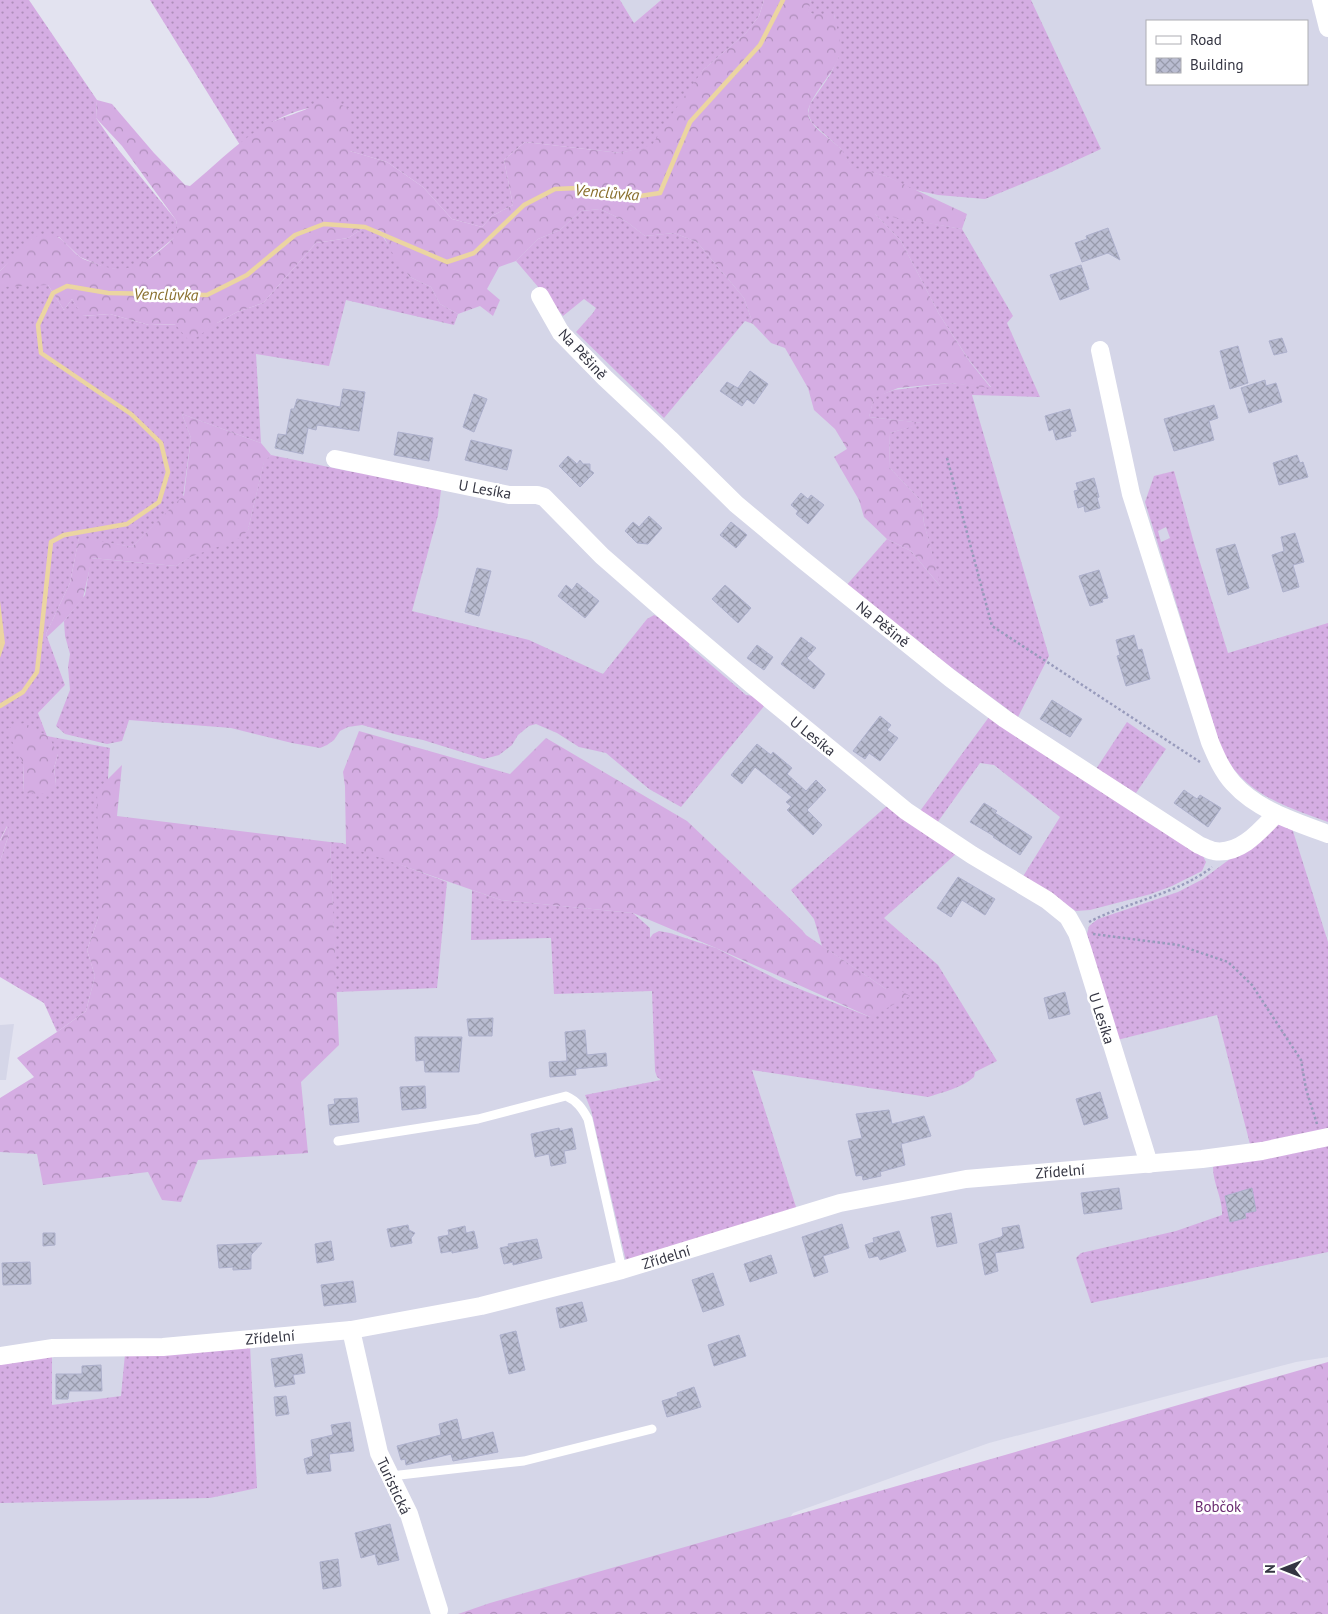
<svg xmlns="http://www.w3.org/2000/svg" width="1328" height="1614" font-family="'PT Sans',sans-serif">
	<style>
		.residential { fill: #d5d6e8; fill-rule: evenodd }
		.grass { fill: url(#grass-dots); fill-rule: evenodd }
		.forest { fill: url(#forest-crowns) }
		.water { fill: #ebd5a1 }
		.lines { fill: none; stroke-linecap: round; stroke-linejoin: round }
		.stream { stroke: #ebd5a1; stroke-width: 4.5 }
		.building { fill: url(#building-cross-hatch); stroke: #adb0cc }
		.path { stroke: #989bbc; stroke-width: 2.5; stroke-dasharray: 2.5 2.5; stroke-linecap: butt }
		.service { stroke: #fff; stroke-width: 9 }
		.minor { stroke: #fff; stroke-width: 18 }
		.labels { text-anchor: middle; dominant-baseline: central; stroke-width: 5; stroke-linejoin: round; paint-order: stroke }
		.street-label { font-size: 15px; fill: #343542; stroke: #fff }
		.park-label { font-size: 15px; fill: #6a2b70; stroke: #fff }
		.water-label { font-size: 16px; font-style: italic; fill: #896f2c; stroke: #fff }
	</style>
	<defs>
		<pattern id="grass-dots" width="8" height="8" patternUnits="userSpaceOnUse" patternTransform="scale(1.25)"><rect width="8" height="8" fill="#d5ade3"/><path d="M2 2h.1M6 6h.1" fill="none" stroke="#ae8eba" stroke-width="1.8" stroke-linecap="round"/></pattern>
		<pattern id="forest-crowns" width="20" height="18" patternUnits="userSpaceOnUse" patternTransform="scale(1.25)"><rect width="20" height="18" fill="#d5ade3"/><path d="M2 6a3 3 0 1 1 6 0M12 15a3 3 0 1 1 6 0" fill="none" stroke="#ae8eba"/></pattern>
		<pattern id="building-cross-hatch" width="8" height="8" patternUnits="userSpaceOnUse" patternTransform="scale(1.25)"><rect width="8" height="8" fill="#b9bcd1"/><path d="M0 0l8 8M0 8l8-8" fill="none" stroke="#979aab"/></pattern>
	</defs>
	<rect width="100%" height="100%" fill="#e3e3f0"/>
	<g class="residential">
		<polygon points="620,0 661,0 634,23"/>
		<path d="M783 0H1321L1328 28V1357L1296 1362 989 1443 793 1513 781 1530 461 1614H0V1120L75 1122 99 916 110 749 47 736 38 713 65 685 46 634 70 583 182 414 365 227 447 262ZM1147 21H1307V84H1147Z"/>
		<polygon points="14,1024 6,1080 0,1080 0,1025"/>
	</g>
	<g class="grass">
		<polygon points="0,0 29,0 97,100 96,118 117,148 176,220 178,229 175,237 145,262 127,270 106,268 80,257 59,237 32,239 0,271"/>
		<path d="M150 0H620L634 23 661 0H764L759 16 746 33 703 70 656 145 620 153 525 142 504 160 513 205 492 216 482 227 452 219 423 187 387 162 350 151 349 109C339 108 324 104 314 107 286 112 261 127 240 145Z"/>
		<polygon points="811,0 1031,0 1101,149 1051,172 985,199 938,195 911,189 886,176 852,168 841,149 812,123 808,114 810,104 830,75 839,56 834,14 813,14 807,11"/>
		<polygon points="600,209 627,222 645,236 674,233 697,242 744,298 753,324 745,321 664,418 576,332 593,313 596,308 584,299 563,316 516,261 538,239 560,230 581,211"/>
		<polygon points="874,213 962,229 1013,316 1007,323 1040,397 972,395 1049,656 1018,717 844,588 887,539 911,551 940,586 924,523 921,501 889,467 890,433 922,423 869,417 874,397 894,390 949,383 991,387 969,360 939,314 901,241"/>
		<path d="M365 227 381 234 410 277 431 287 440 304 458 314 454 325 346 300 329 366 256 354 261 443 182 414 191 438 183 497 132 547 79 538 70 583 46 634 65 685 38 713 47 736 110 748 99 916 87 950 95 976 86 1011 57 1032 44 1003 0 977V861L9 834 7 826 0 840V280L48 285 64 310 72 299 83 316 110 314 149 325 217 323 237 312 263 303 316 243 348 238ZM58 754 54 768 56 784 24 793 23 763Z"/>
		<polygon points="271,455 348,471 428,483 441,490 438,515 412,611 529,640 603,674 647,619 654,615 660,618 690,642 689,646 746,695 754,696 765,705 681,807 649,789 606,753 579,747 557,733 536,724 529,726 518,735 512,745 499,755 484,759 423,740 398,735 362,725 348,727 340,731 334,740 327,745 320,748 292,743 231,728 129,720 122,741 107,744 65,734 56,726 70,690 68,667 70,654 65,636 64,621 85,595 91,558 176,566 194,554 248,530 264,461"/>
		<path d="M1174 471 1194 543 1228 653 1328 623V822C1285 806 1242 794 1221 748L1145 502 1154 476ZM1166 527 1170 538 1161 542 1158 531Z"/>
		<polygon points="989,717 1203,856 1206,862 1202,871 1172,886 1151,894 1090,910 1076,911 1022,878 1060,817 994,765 980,763 937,823 920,811"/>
		<polygon points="1127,722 1166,749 1136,793 1096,769"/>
		<path d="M889 804 957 853 884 918 938 965 997 1061 975 1072 974 1077C962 1088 943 1092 928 1097L752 1070 797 1210 626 1261 591 1110 585 1095 661 1080 657 1077 655 1071 652 991 554 994 551 938 471 940 472 890 501 900 633 913 650 928V938L653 934 659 931 670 933 716 948 782 982 870 1017 886 989 822 946 814 919 791 890Z"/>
		<polygon points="1277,824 1283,824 1292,828 1328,942 1328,1128 1251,1148 1217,1015 1117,1040 1087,934 1089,926 1098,919 1178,892 1203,879"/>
		<polygon points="330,842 342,843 447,882 437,988 336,992"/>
		<path d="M1328 1142V1252C1249 1268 1170 1287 1091 1303L1076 1258 1081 1253 1176 1231 1222 1215C1223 1199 1213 1184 1213 1167L1220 1163Z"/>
		<polygon points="250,1345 257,1488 210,1498 0,1503 0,1361 52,1355 52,1405 121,1396 125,1354"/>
	</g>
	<g class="forest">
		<path d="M764 0H811L808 11 813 14H834C836 27 843 43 839 56 835 72 807 99 808 114 809 126 831 139 840 148 845 153 848 161 852 167L886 176 967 214 962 229 875 214 901 241 939 314 970 362 991 388 949 383 898 388 874 398 869 417 924 423 890 433 889 467 921 501 924 523 941 587 911 551 887 539 864 517 859 500 834 457 847 449 835 429 814 410 808 388 785 348 771 343 753 324 744 298 697 242 674 233 645 236 627 222 600 209 581 211 560 230 538 239 516 261 499 267 487 289 500 300 493 316 480 306 458 314 440 304 431 287 410 277 394 256 381 231 365 227 348 238 316 243 263 303 237 312 217 323 190 342 175 324 149 325 110 314 82 316 72 299 64 310 48 285 0 287V271C13 259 27 234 47 234 62 234 69 249 80 257 84 260 90 261 94 263 122 275 141 267 163 248 173 240 180 233 176 220L122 146 96 118 97 100 112 104 154 153 185 185 190 186C213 167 235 145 259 129 280 115 307 114 325 97L350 109V151L387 162 423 187 452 219 482 227 492 216 513 205 504 160 525 142 620 153 652 145 670 117 703 70 746 33 759 16Z"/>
		<polygon points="182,414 261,443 271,455 264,462 248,530 241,537 234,541 190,557 176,566 92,558 83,598 64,621 47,637 46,634 70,583 79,537 132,547 184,495 191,438"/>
		<polygon points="24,723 49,737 58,754 54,768 56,784 47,794 24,793 23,763 6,729"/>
		<polygon points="359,731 510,774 546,738 687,821 802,930 806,935 886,989 893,986 910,996 870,1017 716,948 633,913 501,900 346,846 345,786 343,772"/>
		<polygon points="122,765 117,816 330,842 339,1045 301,1082 308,1153 198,1160 181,1202 162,1200 148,1172 43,1185 37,1154 0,1152 0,1098 34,1077 17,1058 57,1032 86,1011 95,976 87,950 99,916 97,790"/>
		<polygon points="8,825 9,834 0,861 0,841"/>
		<polygon points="1328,1362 1328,1614 458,1614 490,1603"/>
	</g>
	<polygon class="water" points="0,601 5,643 0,658"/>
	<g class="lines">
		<polyline class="stream" points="0,706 23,692 37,672 51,542 64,535 127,524 159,502 168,472 161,443 131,414 41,353 38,325 53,293 67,286 108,293 207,295 247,275 295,235 324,224 365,227 447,262 474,253 524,205 555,189 578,188 633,197 660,193 690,122 760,45 783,0"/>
	</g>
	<g class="building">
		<polygon points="1108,228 1120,260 1108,253 1082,262 1075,243 1087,239 1086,236"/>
		<polygon points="1081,265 1089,289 1060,300 1050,275"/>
		<polygon points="1282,338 1287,352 1274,355 1269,341"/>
		<polygon points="1238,346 1248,383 1230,389 1220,351"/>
		<polygon points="750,371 768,384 754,404 747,399 742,406 720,391 727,382 738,388"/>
		<polygon points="1265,380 1266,386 1276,383 1282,402 1249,413 1241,388"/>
		<polygon points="343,389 365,392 359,431 317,425 316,430 308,428 303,454 275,448 278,434 286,435 291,409 294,409 297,399 340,407"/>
		<polygon points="474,394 487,399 474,432 463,427"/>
		<polygon points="1214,405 1218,418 1209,421 1214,440 1174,451 1164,419"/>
		<polygon points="1070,409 1076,431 1070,432 1071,436 1056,440 1053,429 1049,431 1045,416"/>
		<polygon points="398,432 433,438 429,461 394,455"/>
		<polygon points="471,440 512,450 507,470 465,460"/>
		<polygon points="1297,455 1300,463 1303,462 1308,477 1279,485 1273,463"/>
		<polygon points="568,456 577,464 580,460 583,464 590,464 590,470 594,473 580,487 559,466"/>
		<polygon points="1094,478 1099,497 1097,498 1100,508 1085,512 1084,506 1078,508 1074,491 1078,490 1076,483"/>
		<polygon points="801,493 808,499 811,495 824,505 808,524 796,514 798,511 791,505"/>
		<polygon points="649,516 662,528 648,544 637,543 625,531 633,522 639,527"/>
		<polygon points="731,522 747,535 736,548 720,535"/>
		<polygon points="1295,533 1304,562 1293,565 1299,587 1283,592 1272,555 1284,551 1281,537"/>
		<polygon points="1235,544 1249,588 1228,595 1216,549"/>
		<polygon points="477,568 491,571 479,616 465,612"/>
		<polygon points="1099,570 1108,598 1102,599 1103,602 1090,606 1079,576"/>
		<polygon points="577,583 599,601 585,618 558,596 566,585 572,590"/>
		<polygon points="725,585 751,608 738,623 712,599"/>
		<polygon points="1134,635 1138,650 1142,649 1150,679 1126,686 1117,656 1120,655 1116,640"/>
		<polygon points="801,637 816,648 807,658 825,674 814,689 781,664"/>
		<polygon points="757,645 773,657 764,670 747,658"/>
		<polygon points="1052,700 1082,719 1070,737 1040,719"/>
		<polygon points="880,716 891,725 887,730 898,738 880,761 869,753 865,759 853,751"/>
		<polygon points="757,744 771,755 773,752 792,768 787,774 806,791 816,780 826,790 807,810 822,825 813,835 787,810 791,806 786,802 792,797 755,767 742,784 731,775"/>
		<polygon points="1184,790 1197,799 1200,795 1221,808 1208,827 1174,803"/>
		<polygon points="984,803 997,811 995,813 1032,837 1020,855 993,837 994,836 970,822"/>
		<polygon points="958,877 995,899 985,915 962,900 951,917 937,908"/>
		<polygon points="1065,992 1070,1014 1049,1019 1044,998"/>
		<polygon points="493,1018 492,1036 469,1036 467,1019"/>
		<polygon points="585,1030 587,1055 606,1053 607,1066 575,1069 576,1075 550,1077 549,1062 567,1061 565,1032"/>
		<polygon points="415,1037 462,1037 459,1072 425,1072 424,1060 416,1061"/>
		<polygon points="425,1086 426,1108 402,1110 400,1087"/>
		<polygon points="1100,1092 1108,1118 1084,1125 1076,1099"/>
		<polygon points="357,1098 359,1122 330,1125 328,1105 335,1104 334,1099"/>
		<polygon points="889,1110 892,1124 924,1116 931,1136 901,1144 905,1165 880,1172 881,1176 863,1180 862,1175 856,1176 848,1141 862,1138 856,1114"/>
		<polygon points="559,1128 560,1131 572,1128 576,1149 564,1151 566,1163 551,1166 549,1154 535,1157 531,1134"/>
		<polygon points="1119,1188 1122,1209 1084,1214 1081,1193"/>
		<polygon points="1252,1188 1256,1211 1245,1213 1246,1218 1230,1222 1225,1196"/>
		<polygon points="951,1213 957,1243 937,1247 931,1217"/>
		<polygon points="842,1224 849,1248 823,1256 828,1272 814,1277 802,1237"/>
		<polygon points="408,1225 409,1230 415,1233 411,1238 412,1243 391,1247 387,1229"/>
		<polygon points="1019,1225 1024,1248 995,1253 998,1271 985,1275 979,1244 1001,1237 1003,1235 1002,1228"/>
		<polygon points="465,1226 466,1233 474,1231 478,1248 452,1253 452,1251 441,1253 438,1237 449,1235 448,1230"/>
		<polygon points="899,1231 906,1251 880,1260 878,1256 869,1258 865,1245 874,1242 873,1238"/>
		<polygon points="43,1233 55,1233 55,1245 43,1246"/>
		<polygon points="537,1239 542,1258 513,1265 513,1262 504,1264 500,1248 509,1246 508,1244"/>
		<polygon points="331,1241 334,1260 317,1263 315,1244"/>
		<polygon points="262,1243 251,1255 251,1269 233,1270 233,1267 219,1268 217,1245"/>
		<polygon points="771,1255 777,1273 750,1282 744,1264"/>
		<polygon points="30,1262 31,1284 3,1285 2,1263"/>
		<polygon points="713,1273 724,1305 703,1312 692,1280"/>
		<polygon points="353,1281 356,1302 324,1306 321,1285"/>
		<polygon points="582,1302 587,1321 560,1328 556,1308"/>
		<polygon points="516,1331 525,1370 509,1374 500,1335"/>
		<polygon points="739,1335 746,1356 714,1366 708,1345"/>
		<polygon points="302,1354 305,1373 293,1375 295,1384 275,1387 271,1359"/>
		<polygon points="101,1365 102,1391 69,1391 68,1399 56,1399 56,1374 82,1374 82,1366"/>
		<polygon points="694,1387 701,1407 667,1417 662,1401 678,1396 677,1393"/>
		<polygon points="286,1396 289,1414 276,1416 274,1397"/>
		<polygon points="457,1419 462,1440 493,1432 498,1452 453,1461 451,1454 406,1465 405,1459 401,1460 397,1446 441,1435 439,1424"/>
		<polygon points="350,1422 354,1451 329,1454 331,1471 307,1474 304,1459 313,1456 311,1440 333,1435 331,1425"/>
		<polygon points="390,1524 399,1560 378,1565 375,1554 361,1558 355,1533"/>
		<polygon points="338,1559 341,1586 323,1589 320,1562"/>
	</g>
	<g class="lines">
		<g class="path">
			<polyline points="947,458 992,626 1200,762"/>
			<path d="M1089 922C1127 902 1180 893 1212 867"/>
			<polyline points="1093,934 1178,945 1228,962 1252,985 1301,1060 1306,1089 1317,1124"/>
		</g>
		<g class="service">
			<path d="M338 1141 478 1119 566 1096C577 1101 582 1108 588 1119L622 1270"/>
			<polyline points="391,1476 524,1461 652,1429"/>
		</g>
		<g class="minor">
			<polyline points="1321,0 1328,28"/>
			<path d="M540 296 561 333 605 378 670 439 736 504 802 559 950 678 1005 719 1199 845C1204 847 1209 850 1214 851 1240 855 1260 831 1276 814"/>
			<path d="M1100 350 1131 494 1210 742C1216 756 1222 771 1233 783 1257 810 1295 822 1328 834"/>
			<polyline points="335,459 509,495 537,495 544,497 602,556 666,612 751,684 906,811 972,855 1047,900 1068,917 1077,933 1083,951 1149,1164"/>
			<polyline points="351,1330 379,1453 409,1514 439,1610"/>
			<polyline points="0,1356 53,1348 163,1347 351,1330 481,1306 622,1270 840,1203 966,1179 1202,1159 1262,1151 1328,1137"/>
		</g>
	</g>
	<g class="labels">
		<g class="street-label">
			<text transform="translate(583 354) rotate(47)">Na Pěšině</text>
			<text transform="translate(485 489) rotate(10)">U Lesíka</text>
			<text transform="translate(883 624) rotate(39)">Na Pěšině</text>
			<text transform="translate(813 736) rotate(39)">U Lesíka</text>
			<text transform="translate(1102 1018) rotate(72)">U Lesíka</text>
			<text transform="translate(1060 1171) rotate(-5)">Zřídelní</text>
			<text transform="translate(666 1257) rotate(-17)">Zřídelní</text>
			<text transform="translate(270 1337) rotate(-5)">Zřídelní</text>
			<text transform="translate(394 1486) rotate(65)">Turistická</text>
		</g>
		<g class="park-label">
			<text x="1218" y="1506">Bobčok</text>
		</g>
		<g class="water-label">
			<text transform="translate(607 192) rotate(5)">Venclůvka</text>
			<text transform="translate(166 294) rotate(1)">Venclůvka</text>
		</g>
	</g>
	<rect x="1146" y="20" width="162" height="65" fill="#ffffff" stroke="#aeaeb3"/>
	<rect x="1156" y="36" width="25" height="8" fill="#ffffff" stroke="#aeaeb3"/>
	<text x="1190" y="45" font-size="15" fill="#343542">Road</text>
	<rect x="1156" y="58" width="25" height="15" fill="url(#building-cross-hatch)" stroke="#aeaeb3"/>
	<text x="1190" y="70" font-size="15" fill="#343542">Building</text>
	<g transform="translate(1283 1569) rotate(270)" stroke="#ffffff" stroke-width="4" paint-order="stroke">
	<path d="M0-4L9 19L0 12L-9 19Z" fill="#343542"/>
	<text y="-8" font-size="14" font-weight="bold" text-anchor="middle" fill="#343542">N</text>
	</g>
</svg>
